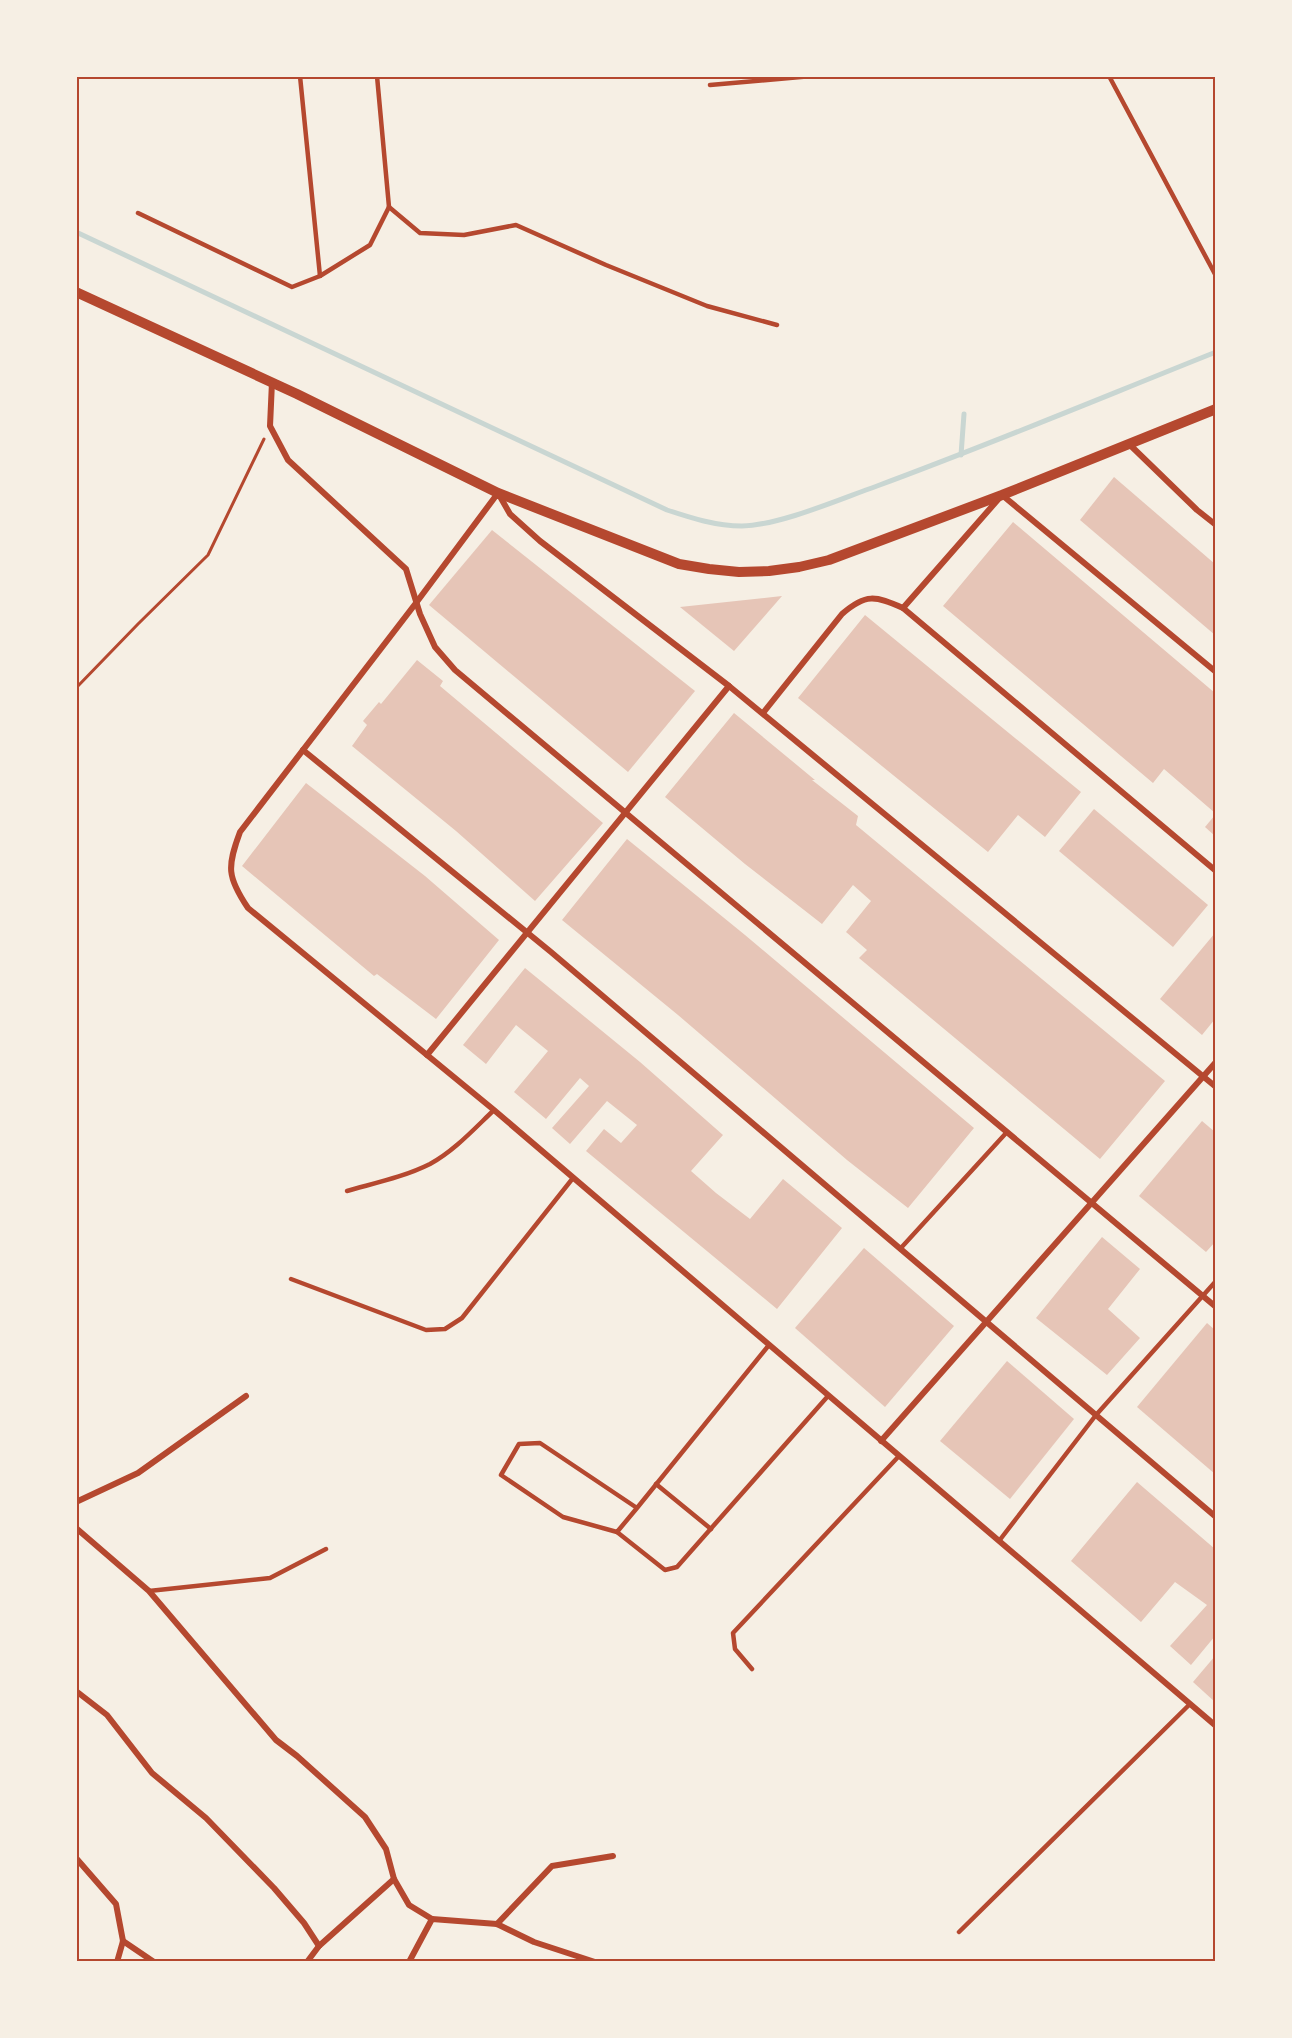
<svg xmlns="http://www.w3.org/2000/svg" width="1292" height="2038" font-family="'Golos Text',sans-serif">
	<style>
		.lines { fill: none; stroke-linecap: round; stroke-linejoin: round }
		.stream { stroke: #c9d6d2; stroke-width: 5 }
		.building { fill: #e6c5b7 }
		.path { stroke: #b5482f; stroke-width: 3 }
		.service { stroke: #b5482f; stroke-width: 4.5 }
		.minor { stroke: #b5482f; stroke-width: 6 }
		.tertiary { stroke: #b5482f; stroke-width: 10 }
		.neatline { fill: none; stroke: #b5482f; stroke-width: 2 }
	</style>
	<rect width="100%" height="100%" fill="#f6efe4"/>
	<g class="lines">
		<g class="stream">
			<path d="M76 232 667 510C691 518 716 526 742 526 781 525 840 499 877 486 991 444 1103 397 1216 352"/>
			<polyline points="961,455 964,414"/>
		</g>
	</g>
	<g class="building">
		<polygon points="1114,477 1215,564 1215,635 1080,520"/>
		<polygon points="1013,522 1215,693 1215,813 1164,769 1153,783 943,606"/>
		<polygon points="492,530 695,691 628,772 429,605"/>
		<polygon points="782,596 734,651 680,607"/>
		<polygon points="865,615 1081,792 1045,837 1018,815 988,852 798,698"/>
		<polygon points="417,660 443,681 440,686 603,823 535,901 456,831 352,746 367,725 363,721 379,702 381,704"/>
		<polygon points="734,713 815,780 812,780 858,816 856,825 1165,1081 1100,1159 859,958 867,950 846,932 871,901 853,885 822,924 745,864 665,797"/>
		<polygon points="306,783 425,876 499,940 436,1019 377,974 374,976 242,866"/>
		<polygon points="1094,809 1208,905 1173,947 1059,851"/>
		<polygon points="1215,815 1215,836 1205,827"/>
		<polygon points="627,839 745,935 974,1128 908,1208 847,1160 678,1015 562,920"/>
		<polygon points="1215,933 1215,1019 1202,1035 1160,999"/>
		<polygon points="525,968 640,1062 723,1135 691,1171 716,1193 750,1219 783,1179 842,1228 777,1309 586,1151 604,1129 621,1143 637,1125 607,1101 570,1144 552,1128 589,1086 580,1078 546,1119 514,1092 548,1051 516,1025 486,1064 463,1045"/>
		<polygon points="1202,1121 1215,1132 1215,1242 1206,1252 1139,1196"/>
		<polygon points="1102,1237 1140,1269 1108,1309 1140,1338 1107,1375 1036,1318"/>
		<polygon points="864,1248 954,1326 885,1407 795,1328"/>
		<polygon points="1207,1323 1215,1330 1215,1474 1137,1407"/>
		<polygon points="1007,1361 1074,1419 1010,1499 940,1441"/>
		<polygon points="1137,1482 1215,1549 1215,1636 1191,1665 1170,1646 1207,1605 1175,1582 1141,1622 1071,1561"/>
		<polygon points="1215,1656 1215,1702 1193,1682"/>
	</g>
	<g class="lines">
		<polyline class="path" points="76,688 138,624 208,555 264,439"/>
		<g class="service">
			<polyline points="300,76 320,276"/>
			<polyline points="1109,76 1216,276"/>
			<polyline points="710,85 812,76"/>
			<polyline points="389,207 420,233 464,235 516,225 606,265 707,306 777,325"/>
			<polyline points="138,213 292,287 320,276 370,245 389,207 377,76"/>
			<path d="M347 1191C375 1183 404 1177 430 1164 454 1151 474 1129 494 1110"/>
			<polyline points="900,1249 1007,1132"/>
			<polyline points="291,1279 426,1330 445,1329 462,1318 573,1178"/>
			<polyline points="656,1484 711,1529"/>
			<polyline points="637,1508 540,1443 519,1444 501,1475 563,1517 617,1532 637,1508 769,1345"/>
			<polyline points="617,1532 665,1570 677,1567 828,1396"/>
			<polyline points="999,1541 1096,1415 1216,1281"/>
			<polyline points="149,1591 270,1578 326,1549"/>
			<polyline points="752,1669 735,1649 733,1633 899,1456"/>
			<polyline points="959,1932 1190,1704"/>
		</g>
		<g class="minor">
			<polyline points="272,382 270,426 288,460 406,569 420,614 435,647 455,670 1216,1307"/>
			<polyline points="1129,444 1197,510 1216,525"/>
			<polyline points="1216,672 1002,495 903,608 1216,871"/>
			<path d="M763 713 842 614C866 593 875 596 903 608"/>
			<polyline points="303,750 551,952 1216,1517"/>
			<polyline points="427,1055 729,686"/>
			<path d="M1216 1087 729 686 540 541 510 514 498 493 416 603 240 832C227 867 227 877 248 908L494 1110 1216 1726"/>
			<polyline points="881,1441 1216,1062"/>
			<polyline points="76,1502 138,1473 246,1396"/>
			<polyline points="76,1528 149,1591 276,1740 297,1756 365,1817 386,1849 394,1879 409,1905 432,1919"/>
			<polyline points="76,1691 107,1715 152,1773 206,1818 274,1888 304,1923 319,1946"/>
			<polyline points="76,1858 116,1904 123,1941 117,1962"/>
			<polyline points="497,1924 552,1866 613,1856"/>
			<polyline points="123,1941 154,1962"/>
			<polyline points="307,1962 319,1946 394,1879"/>
			<polyline points="409,1962 432,1919 497,1924 534,1942 595,1962"/>
		</g>
		<polyline class="tertiary" points="76,292 297,394 498,493 679,564 709,569 739,572 769,571 799,567 829,560 1002,495 1216,409"/>
	</g>
	<rect width="1292" height="2038" fill="none" stroke="#f6efe4" stroke-width="156"/>
	<rect x="78" y="78" width="1136" height="1882" class="neatline"/>
</svg>
